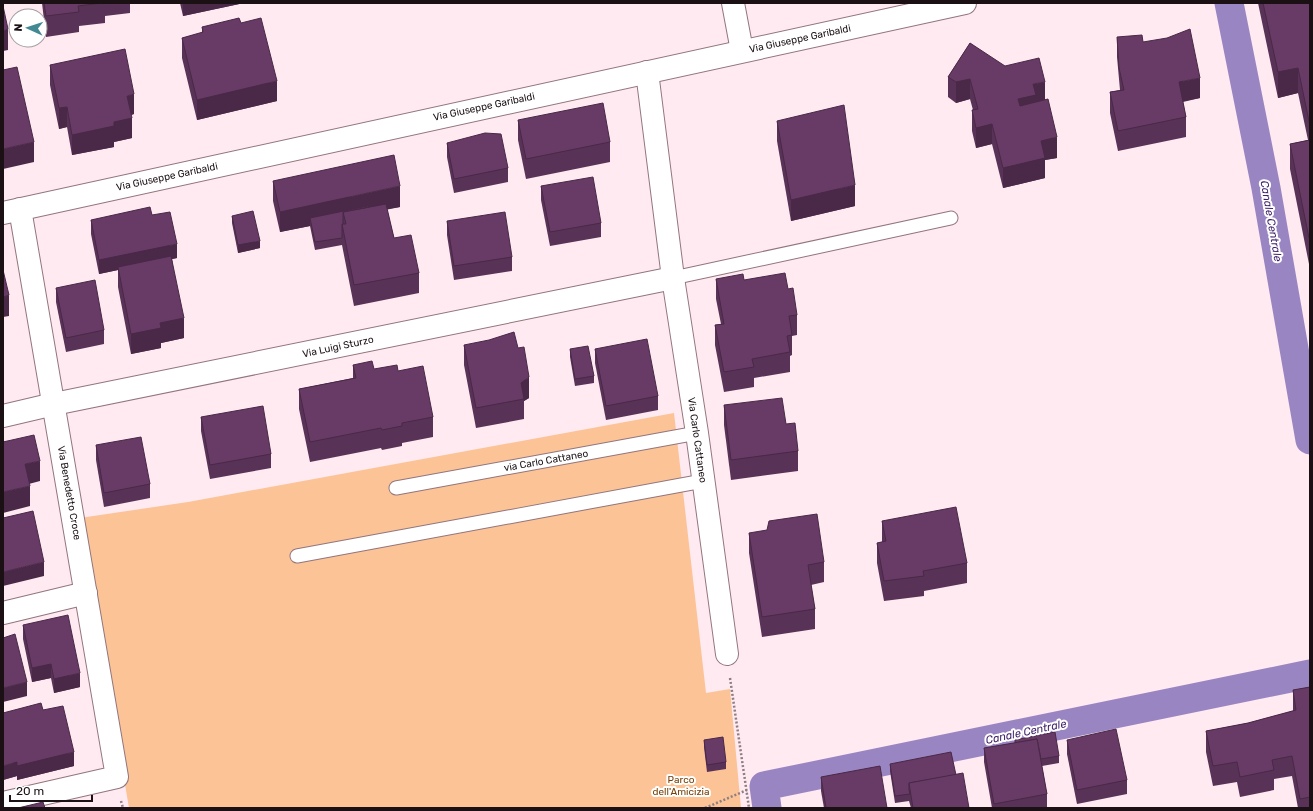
<svg xmlns="http://www.w3.org/2000/svg" width="1313" height="811" font-family="Rubik,sans-serif">
	<style>
		.green { fill: #fbc396 }
		.lines { fill: none; stroke-linecap: round; stroke-linejoin: round }
		.canal { stroke: #9985c2; stroke-width: 29 }
		.lane-casing { stroke: #92757d; stroke-width: 15 }
		.street-casing { stroke: #92757d; stroke-width: 24 }
		.path { stroke: #8d7e82; stroke-width: 2.5; stroke-dasharray: 2 2; stroke-linecap: butt }
		.lane { stroke: #fff; stroke-width: 13 }
		.street { stroke: #fff; stroke-width: 22 }
		.wall { fill: #593258 }
		.shaded-wall { fill: #492947 }
		.building { fill: #683a66; stroke: #492947 }
		.labels { text-anchor: middle; dominant-baseline: central; stroke-width: 4; stroke-linejoin: round; paint-order: stroke }
		.street-label { font-size: 10px; fill: #1b1114; stroke: #fff }
		.park-label { font-size: 10px; fill: #764109; stroke: #fff }
		.water-label { font-size: 11px; font-style: italic; fill: #40226b; stroke: #fff }
	</style>
	<rect width="100%" height="100%" fill="#feeaf0"/>
	<polygon class="green" points="674,413 706,693 730,689 741,808 129,808 80,518 188,502"/>
	<g class="lines">
		<g class="canal">
			<polyline points="1229,3 1266,188 1310,440"/>
			<polyline points="767,808 764,786 1310,674"/>
		</g>
		<g class="lane-casing">
			<g id="lane">
				<polyline points="673,278 951,218"/>
				<polyline points="396,488 697,433"/>
				<polyline points="297,556 703,481"/>
			</g>
		</g>
		<g class="street-casing">
			<g id="street">
				<polyline points="733,3 742,51"/>
				<polyline points="647,72 673,278 697,433 727,654"/>
				<polyline points="3,213 965,3"/>
				<polyline points="3,416 54,404 673,278"/>
				<polyline points="3,613 86,593"/>
				<polyline points="3,803 117,777 20,209"/>
			</g>
		</g>
		<g class="path">
			<polyline points="730,678 749,808"/>
			<polyline points="121,801 123,808"/>
			<polyline points="705,808 747,790"/>
		</g>
		<use href="#lane" class="lane"/>
		<use href="#street" class="street"/>
	</g>
	<g class="wall">
		<polygon points="42,3 130,3 130,13 105,16 105,23 79,26 79,32 46,37"/>
		<polygon points="180,3 244,3 183,16"/>
		<polygon points="1258,3 1310,3 1310,263 1309,264 1290,169 1290,144 1308,140 1298,93 1278,98"/>
		<polygon points="241,23 277,101 197,120 182,58 182,38 202,33 202,27"/>
		<polygon points="1117,37 1143,42 1200,98 1183,102 1186,117 1186,137 1118,151 1110,113 1110,92 1120,90 1117,57"/>
		<polygon points="970,43 1045,100 1057,158 1045,160 1045,178 1003,188 992,144 976,148 972,131 972,110 973,110 970,99 956,103 948,97 948,77"/>
		<polygon points="50,65 134,114 131,115 132,138 114,142 114,147 72,155 67,127 59,129 50,85"/>
		<polygon points="518,120 610,142 610,162 526,179 518,140"/>
		<polygon points="777,121 855,206 791,221 777,141"/>
		<polygon points="447,143 508,168 508,182 454,193 447,157"/>
		<polygon points="273,181 400,207 387,209 394,238 419,273 419,293 354,306 342,245 315,250 310,226 280,232 273,201"/>
		<polygon points="541,186 601,223 601,237 550,246 541,200"/>
		<polygon points="152,215 177,258 172,259 184,338 161,343 161,348 131,354 118,287 118,270 99,274 91,234 91,220"/>
		<polygon points="232,216 260,248 238,253 232,223"/>
		<polygon points="447,221 512,257 512,271 454,280 447,235"/>
		<polygon points="716,279 744,280 797,315 797,335 792,336 792,355 790,356 790,372 754,378 754,387 724,392 715,345 715,325 721,324 716,299"/>
		<polygon points="56,288 104,330 104,344 66,352 56,302"/>
		<polygon points="464,345 518,348 529,398 524,401 524,419 476,428 464,365"/>
		<polygon points="570,349 594,376 594,383 575,386 570,357"/>
		<polygon points="595,349 658,396 658,410 606,420 595,363"/>
		<polygon points="353,365 374,369 398,371 433,417 433,437 402,443 402,446 382,450 381,448 310,462 299,409 299,389 353,378"/>
		<polygon points="724,405 786,424 798,451 798,471 731,480 724,425"/>
		<polygon points="201,417 271,454 271,468 210,479 201,431"/>
		<polygon points="96,445 150,484 150,498 104,507 96,460"/>
		<polygon points="882,521 967,563 967,583 924,591 924,596 884,601 877,563 877,543 882,542"/>
		<polygon points="749,533 824,562 824,582 811,585 815,609 815,629 762,637 749,553"/>
		<polygon points="23,625 80,687 54,693 51,678 32,682 23,639"/>
		<polygon points="1310,687 1310,808 1298,808 1292,776 1274,779 1274,790 1240,797 1237,782 1213,786 1206,752 1206,731 1248,723 1293,711 1293,690"/>
		<polygon points="43,710 74,766 17,780 17,776 3,780"/>
		<polygon points="704,740 726,762 726,769 707,772 704,747"/>
		<polygon points="1015,740 1059,756 1059,763 1042,766 1047,794 1047,808 992,808 984,762 984,748 1015,743"/>
		<polygon points="1067,740 1127,780 1127,794 1077,804 1067,754"/>
		<polygon points="890,764 956,775 969,808 911,808 909,801 895,803 890,771"/>
		<polygon points="821,777 887,808 824,808 821,791"/>
	</g>
	<g class="shaded-wall">
		<polygon points="183,3 244,3 183,16"/>
		<polygon points="8,29 8,50 3,51 3,31"/>
		<polygon points="1298,68 1298,93 1278,98 1278,72"/>
		<polygon points="1200,78 1200,98 1179,102 1179,82"/>
		<polygon points="970,79 970,99 956,103 956,82"/>
		<polygon points="277,81 277,101 197,120 197,100"/>
		<polygon points="1045,82 1045,102 1018,120 1018,99 1033,84"/>
		<polygon points="134,94 134,114 127,116 127,96"/>
		<polygon points="67,107 67,127 59,129 59,108"/>
		<polygon points="132,118 132,138 114,142 114,147 72,155 72,135 114,122"/>
		<polygon points="992,124 992,144 976,148 976,128"/>
		<polygon points="1057,137 1057,158 1045,160 1045,178 1003,188 1003,168 1041,141"/>
		<polygon points="34,142 34,162 3,169 3,149"/>
		<polygon points="855,185 855,206 791,221 791,200"/>
		<polygon points="400,186 400,207 345,218 343,212 310,218 310,226 280,232 280,212"/>
		<polygon points="260,241 260,248 238,253 238,245"/>
		<polygon points="177,244 177,258 118,270 118,267 118,270 99,274 99,260"/>
		<polygon points="9,295 9,316 3,317 3,297"/>
		<polygon points="184,318 184,338 161,343 161,348 131,354 131,334 160,323"/>
		<polygon points="529,377 529,398 524,401 521,383"/>
		<polygon points="40,461 40,481 25,485 25,464"/>
		<polygon points="30,486 30,506 3,513 3,492"/>
		<polygon points="44,562 44,576 3,586 3,572"/>
		<polygon points="51,664 51,678 32,682 32,668"/>
		<polygon points="80,673 80,687 54,693 54,679"/>
		<polygon points="27,682 27,696 3,702 3,688"/>
		<polygon points="74,752 74,766 17,780 17,766"/>
		<polygon points="17,762 17,776 3,780 3,766"/>
	</g>
	<g class="building">
		<polygon points="44,3 102,3 78,6 79,12 46,16"/>
		<polygon points="1263,3 1310,3 1310,126 1298,68 1278,72"/>
		<polygon points="3,6 8,29 3,31"/>
		<polygon points="239,18 241,23 261,18 277,81 197,100 182,38 203,32 202,27"/>
		<polygon points="1190,29 1200,78 1179,82 1186,117 1118,131 1110,92 1124,90 1119,68 1117,37 1142,35 1143,42 1167,38"/>
		<polygon points="970,43 1005,66 1039,58 1045,82 1033,84 1036,95 1018,99 1020,106 1048,99 1057,137 1041,141 1045,158 1003,168 992,124 976,128 972,110 978,109 970,79 956,82 948,77"/>
		<polygon points="125,49 134,94 127,96 132,118 114,122 114,126 72,135 67,107 59,108 50,65"/>
		<polygon points="17,67 34,142 3,149 3,70"/>
		<polygon points="603,103 610,142 526,159 518,120"/>
		<polygon points="844,105 855,185 791,200 777,121"/>
		<polygon points="485,133 501,134 508,168 454,179 447,143"/>
		<polygon points="1310,140 1310,238 1309,238 1290,144"/>
		<polygon points="394,155 400,186 280,212 273,181"/>
		<polygon points="593,177 601,223 550,232 541,186"/>
		<polygon points="386,204 394,238 411,235 419,273 354,285 342,224 346,224 343,212"/>
		<polygon points="368,206 369,207 343,212 343,224 342,224 342,238 315,242 310,218"/>
		<polygon points="150,207 152,215 170,212 177,244 99,260 91,220"/>
		<polygon points="253,211 260,241 238,245 232,216"/>
		<polygon points="505,212 512,257 454,266 447,221"/>
		<polygon points="171,256 184,318 160,323 161,328 131,334 118,267"/>
		<polygon points="3,270 9,295 3,297"/>
		<polygon points="785,273 788,289 793,288 797,315 789,316 792,335 787,336 790,352 752,359 754,367 724,372 715,325 724,324 716,279 743,274 744,280"/>
		<polygon points="95,280 104,330 66,338 56,288"/>
		<polygon points="514,332 518,348 524,347 529,377 521,383 524,399 476,408 464,345 489,340"/>
		<polygon points="647,339 658,396 606,406 595,349"/>
		<polygon points="588,346 594,376 575,379 570,349"/>
		<polygon points="372,361 374,369 397,365 398,371 423,366 433,417 402,423 402,426 382,430 381,428 310,442 299,389 356,378 353,365"/>
		<polygon points="782,398 786,424 795,423 798,451 731,460 724,405"/>
		<polygon points="263,406 271,454 210,465 201,417"/>
		<polygon points="34,435 40,461 25,464 30,486 3,492 3,442"/>
		<polygon points="141,437 150,484 104,493 96,445"/>
		<polygon points="956,507 967,563 923,571 924,576 884,581 877,543 886,541 882,521"/>
		<polygon points="33,511 44,562 3,572 3,518"/>
		<polygon points="817,514 824,562 808,565 815,609 762,617 749,533 767,530 769,521"/>
		<polygon points="68,615 80,673 54,679 51,664 32,668 23,625"/>
		<polygon points="15,634 27,682 3,688 3,638"/>
		<polygon points="1310,687 1310,797 1300,799 1292,756 1272,760 1274,770 1240,777 1237,762 1213,766 1206,731 1248,723 1296,710 1293,690"/>
		<polygon points="41,703 43,710 63,706 74,752 17,766 17,762 3,766 3,713"/>
		<polygon points="1116,729 1127,780 1077,790 1067,740"/>
		<polygon points="1055,732 1059,756 1041,759 1037,739 1015,743 1015,740"/>
		<polygon points="723,737 726,762 707,765 704,740"/>
		<polygon points="1037,739 1047,794 994,804 984,748"/>
		<polygon points="951,752 956,775 909,783 909,790 910,794 895,796 890,764"/>
		<polygon points="880,766 887,808 826,808 821,777"/>
		<polygon points="963,773 969,808 913,808 909,783"/>
		<polygon points="43,802 45,808 18,808"/>
	</g>
	<g class="labels">
		<g class="street-label">
			<text transform="translate(800 39) rotate(-12)">Via Giuseppe Garibaldi</text>
			<text transform="translate(484 107) rotate(-12)">Via Giuseppe Garibaldi</text>
			<text transform="translate(167 177) rotate(-12)">Via Giuseppe Garibaldi</text>
			<text transform="translate(338 347) rotate(-12)">Via Luigi Sturzo</text>
			<text transform="translate(697 440) rotate(82)">Via Carlo Cattaneo</text>
			<text transform="translate(546 461) rotate(-10)">via Carlo Cattaneo</text>
			<text transform="translate(69 493) rotate(80)">Via Benedetto Croce</text>
		</g>
		<g class="park-label">
			<text x="681" y="780">Parco<tspan x="681" dy="12">dell'Amicizia</tspan></text>
		</g>
		<g class="water-label">
			<text transform="translate(1271 221) rotate(80)">Canale Centrale</text>
			<text transform="translate(1026 732) rotate(-12)">Canale Centrale</text>
		</g>
	</g>
	<rect width="1313" height="811" fill="none" stroke="#1b1114" stroke-width="8"/>
	<g transform="translate(28 28) rotate(273)"><circle r="19" fill="#ffffff" stroke="#a4a0a1"/>
	<path d="M0-3L7 15L0 10L-7 15Z" fill="#438993"/>
	<text y="-6" font-size="11" font-weight="bold" text-anchor="middle" fill="#1b1114">N</text>
	</g>
	<path d="M10 795v6h82v-6" fill="none" stroke="#1b1114" stroke-width="2"/>
	<text x="16" y="795" font-size="12" fill="#1b1114" stroke="#ffffff" stroke-width="3" paint-order="stroke">20 m</text>
</svg>
